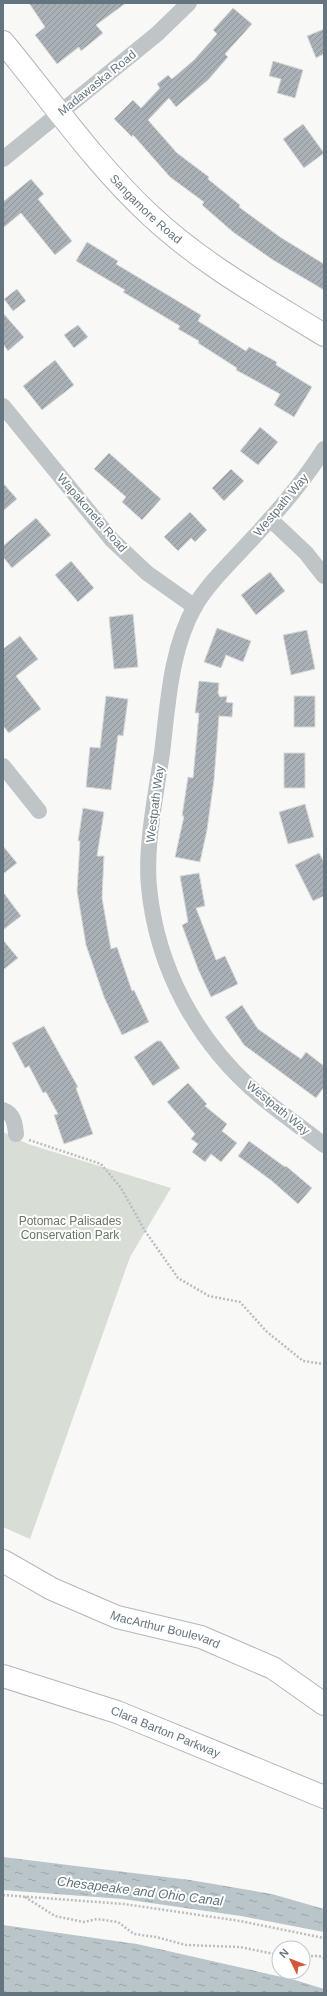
<svg xmlns="http://www.w3.org/2000/svg" width="327" height="1996" font-family="Helvetica,sans-serif">
	<style>
		.green { fill: #d8ddd5 }
		.water { fill: url(#water-ripples) }
		.building { fill: url(#building-hatch); stroke: #dadad8 }
		.lines { fill: none; stroke-linecap: round; stroke-linejoin: round }
		.secondary-casing { stroke: #b2b8bc; stroke-width: 24 }
		.highway-casing { stroke: #b3b7ba; stroke-width: 24 }
		.path { stroke: #babdbf; stroke-width: 2.5; stroke-dasharray: 2 2; stroke-linecap: butt }
		.street { stroke: #bfc4c7; stroke-width: 16 }
		.secondary { stroke: #fff; stroke-width: 22 }
		.highway { stroke: #fff; stroke-width: 22 }
		.labels { text-anchor: middle; dominant-baseline: central; stroke-width: 4; stroke-linejoin: round; paint-order: stroke }
		.street-label { font-size: 12px; fill: #65757f; stroke: #fff }
		.park-label { font-size: 12px; fill: #687864; stroke: #fff }
		.water-label { font-size: 13px; font-style: italic; fill: #60747a; stroke: #fff }
	</style>
	<defs>
		<pattern id="water-ripples" width="26" height="14" patternUnits="userSpaceOnUse"><rect width="26" height="14" fill="#b9c5c9"/><path d="M2 4q2-2 4 0t4 0M15 11q2-2 4 0t4 0" fill="none" stroke="#9aa5a8"/></pattern>
		<pattern id="building-hatch" width="6" height="6" patternUnits="userSpaceOnUse"><rect width="6" height="6" fill="#a9b1b6"/><path d="M-1 1l2-2M0 6l6-6M5 7l2-2" fill="none" stroke="#8d9599"/></pattern>
	</defs>
	<rect width="100%" height="100%" fill="#f8f8f6"/>
	<polygon class="green" points="3,1132 28,1144 171,1188 130,1257 30,1539 3,1527"/>
	<g class="water">
		<polygon points="3,1857 190,1880 272,1894 324,1909 324,1932 241,1916 123,1899 3,1890"/>
		<polygon points="3,1925 137,1944 295,1980 324,1989 324,1993 3,1993"/>
	</g>
	<g class="building">
		<polygon points="29,3 126,3 96,25 103,33 81,51 79,47 57,64 35,35 45,27"/>
		<polygon points="233,8 252,24 225,54 228,57 208,80 176,107 169,98 148,120 177,153 209,177 208,179 240,205 239,207 280,237 324,264 324,290 273,260 233,232 202,205 204,202 170,177 133,135 132,137 114,119 133,100 141,108 160,88 157,84 168,75 172,79 194,60 217,34 213,30"/>
		<polygon points="324,29 324,54 316,58 307,36"/>
		<polygon points="273,61 303,70 295,98 277,93 281,79 269,76"/>
		<polygon points="303,124 324,153 304,168 283,139"/>
		<polygon points="31,179 44,194 38,199 72,241 55,255 21,213 3,228 3,202"/>
		<polygon points="87,242 118,261 116,264 201,315 198,321 246,351 249,347 277,362 276,365 312,387 294,417 274,405 280,394 236,370 237,368 198,343 199,341 178,329 180,326 123,292 125,290 76,261"/>
		<polygon points="17,289 26,301 13,311 4,299"/>
		<polygon points="3,313 24,337 8,351 3,344"/>
		<polygon points="78,325 88,337 74,348 64,335"/>
		<polygon points="55,360 74,385 42,410 23,386"/>
		<polygon points="260,427 278,442 258,465 240,451"/>
		<polygon points="109,453 161,499 142,520 122,502 126,497 94,469"/>
		<polygon points="231,469 244,481 224,501 212,488"/>
		<polygon points="3,483 17,499 3,511"/>
		<polygon points="190,512 207,530 195,542 191,538 178,551 164,537"/>
		<polygon points="36,518 51,535 12,568 3,557 3,546"/>
		<polygon points="71,561 94,588 78,602 55,575"/>
		<polygon points="270,572 285,591 256,615 241,595"/>
		<polygon points="133,614 138,667 114,669 109,617"/>
		<polygon points="217,628 251,641 243,662 226,655 221,668 204,662"/>
		<polygon points="307,630 315,669 291,675 283,635"/>
		<polygon points="20,636 38,659 16,676 41,709 9,733 3,726 3,649"/>
		<polygon points="199,681 219,683 218,693 220,697 227,696 226,702 233,703 232,717 219,716 214,780 207,830 200,862 175,857 184,816 182,816 188,777 193,778 199,713 195,713"/>
		<polygon points="106,696 128,699 123,736 118,735 111,790 86,787 90,747 100,748"/>
		<rect x="294" y="696" width="21" height="31"/>
		<rect x="284" y="753" width="21" height="35"/>
		<polygon points="305,804 314,837 288,844 279,812"/>
		<polygon points="83,808 104,812 97,856 104,856 102,898 111,949 117,947 132,991 134,990 149,1022 122,1035 104,997 86,945 77,891 80,841 78,841"/>
		<polygon points="3,846 17,863 3,874"/>
		<polygon points="319,853 324,862 324,896 313,901 295,865"/>
		<polygon points="199,873 205,906 196,908 216,960 225,956 238,984 211,997 198,969 182,925 188,922 180,876"/>
		<polygon points="3,892 21,916 3,930"/>
		<polygon points="3,940 18,958 3,970"/>
		<polygon points="242,1005 258,1029 301,1059 306,1052 324,1066 324,1087 316,1098 244,1045 225,1017"/>
		<polygon points="44,1026 78,1087 76,1088 93,1134 64,1144 54,1115 58,1114 46,1092 43,1093 29,1066 25,1068 12,1043"/>
		<polygon points="157,1041 161,1041 180,1068 153,1086 134,1057"/>
		<polygon points="188,1083 207,1104 205,1106 227,1124 222,1131 237,1143 221,1162 211,1154 205,1162 192,1152 198,1144 191,1139 195,1134 167,1102"/>
		<polygon points="249,1141 285,1167 286,1166 312,1188 298,1204 272,1181 238,1156"/>
	</g>
	<g class="lines">
		<g class="secondary-casing">
			<g id="secondary">
				<path id="s1" d="M3 42C51 100 95 164 150 215 202 264 264 298 324 335"/>
				<path id="s2" d="M3 1561 52 1589 117 1617 201 1637 273 1668 324 1704"/>
			</g>
		</g>
		<g class="highway-casing">
			<g id="highway">
				<path id="s3" d="M3 1676 117 1712 324 1797"/>
			</g>
		</g>
		<g class="path">
			<polyline points="29,1140 101,1164 121,1188 145,1231 178,1278 209,1296 240,1302 266,1331 303,1361 324,1364"/>
			<polyline points="3,1895 124,1904 240,1921 324,1938"/>
			<polyline points="25,1897 55,1916 84,1922 97,1919 118,1922 134,1934 156,1937 186,1945 240,1947 279,1955"/>
			<polyline points="303,1956 319,1956 324,1958"/>
		</g>
		<g class="street">
			<polyline points="3,159 157,34 189,3"/>
			<polyline points="3,406 112,540 147,573 195,607"/>
			<path d="M324 449C304 481 279 510 253 538 233 560 210 581 195 606 170 650 168 705 162 753 156 794 145 847 149 887 157 969 197 1042 259 1095 280 1113 303 1128 324 1145"/>
			<polyline points="270,519 306,553 324,576"/>
			<polyline points="3,766 39,811"/>
			<path d="M3 1110C14 1114 15 1124 16 1134"/>
		</g>
		<use href="#secondary" class="secondary"/>
		<use href="#highway" class="highway"/>
	</g>
	<g class="labels">
		<g class="street-label">
			<text transform="translate(97 83) rotate(-39)">Madawaska Road</text>
			<text stroke="none"><textPath href="#s1" startOffset="220">Sangamore Road</textPath></text>
			<text transform="translate(281 505) rotate(-50)">Westpath Way</text>
			<text transform="translate(92 513) rotate(49)">Wapakoneta Road</text>
			<text transform="translate(155 804) rotate(-83)">Westpath Way</text>
			<text transform="translate(278 1108) rotate(39)">Westpath Way</text>
			<text stroke="none"><textPath href="#s2" startOffset="177">MacArthur Boulevard</textPath></text>
			<text stroke="none"><textPath href="#s3" startOffset="172">Clara Barton Parkway</textPath></text>
		</g>
		<g class="park-label">
			<text x="70" y="1221">Potomac Palisades<tspan x="70" dy="14">Conservation Park</tspan></text>
		</g>
		<g class="water-label">
			<text transform="translate(140 1891) rotate(7)">Chesapeake and Ohio Canal</text>
		</g>
	</g>
	<rect width="327" height="1996" fill="none" stroke="#65757f" stroke-width="8"/>
	<g transform="translate(291 1960) rotate(313)"><circle r="19" fill="#ffffff" stroke="#c1c8cc"/>
	<path d="M0-3L7 15L0 10L-7 15Z" fill="#da5534"/>
	<text y="-6" font-size="11" font-weight="bold" text-anchor="middle" fill="#65757f">N</text>
	</g>
</svg>
